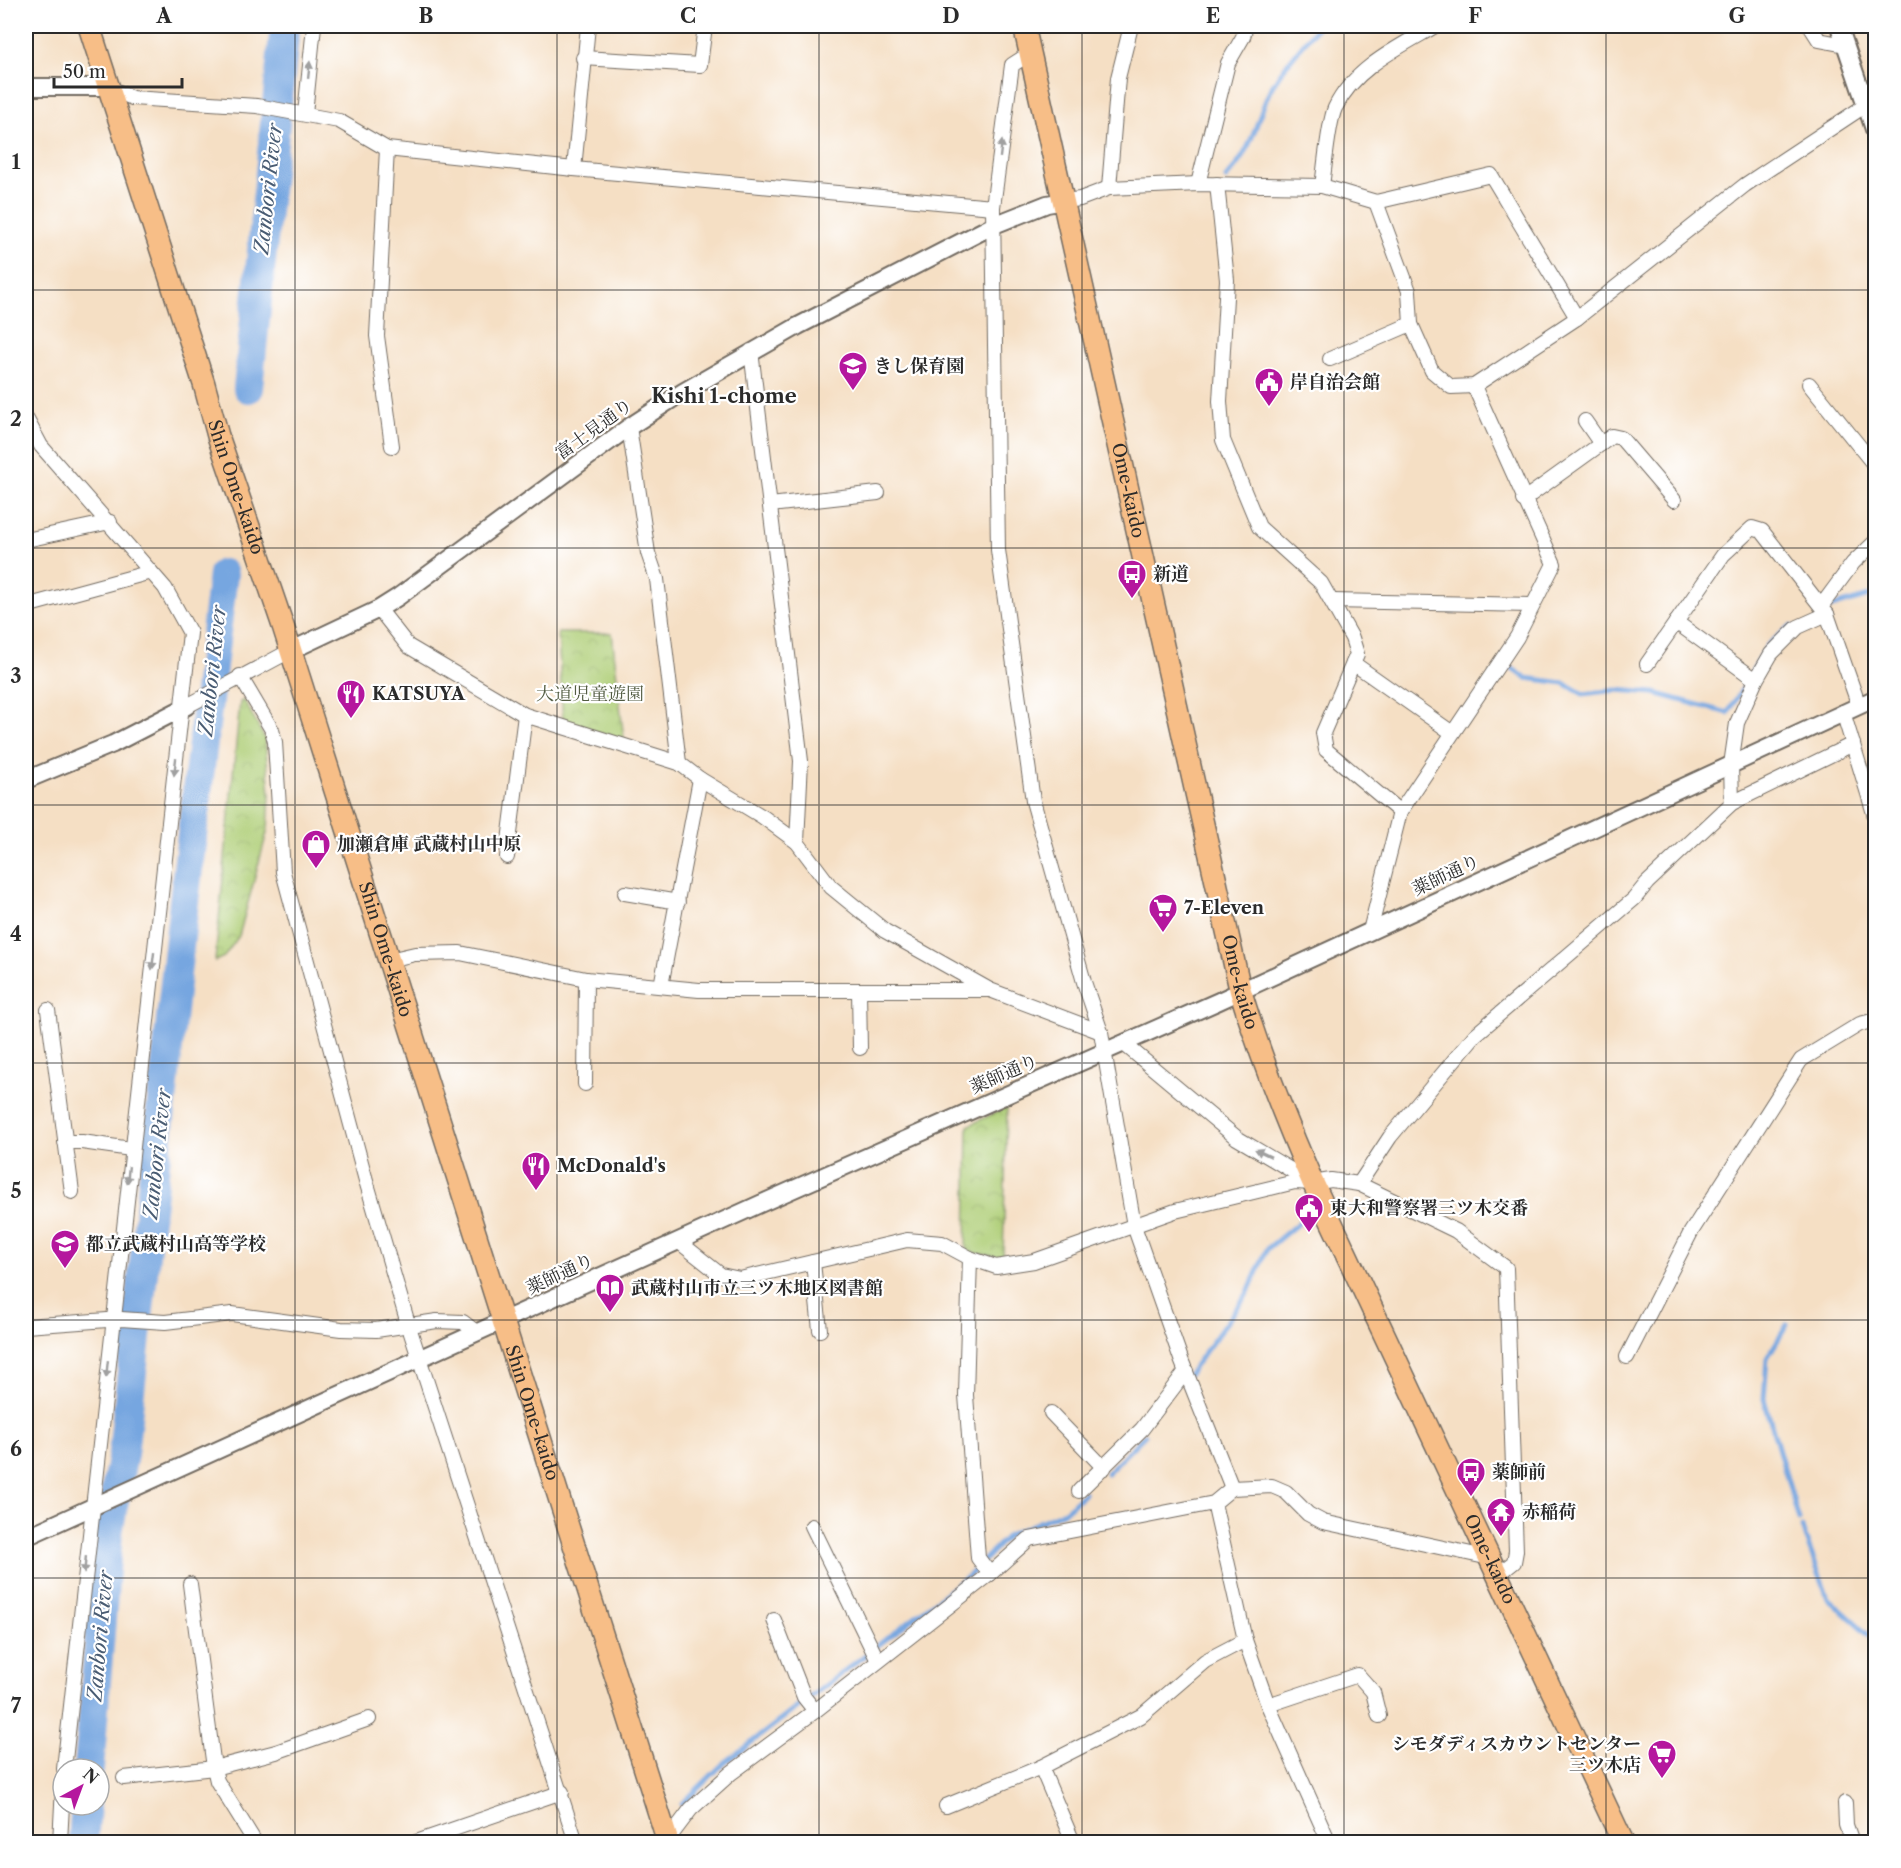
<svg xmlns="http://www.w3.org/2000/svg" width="1901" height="1868" font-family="'Libre Caslon Text','Noto Serif JP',serif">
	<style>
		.park { fill: url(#park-crowns); stroke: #6c7c50; stroke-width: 1.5 }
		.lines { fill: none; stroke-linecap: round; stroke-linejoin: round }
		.stream { stroke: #76a6e0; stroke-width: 5 }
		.river { stroke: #76a6e0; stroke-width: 30 }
		.minor-casing { stroke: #726a61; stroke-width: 16 }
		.tertiary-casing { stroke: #726a61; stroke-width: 20 }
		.primary-casing { stroke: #726a61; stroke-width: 24 }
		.minor { stroke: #fff; stroke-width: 14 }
		.tertiary { stroke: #fff; stroke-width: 16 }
		.primary { stroke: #f7be87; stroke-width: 21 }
		.oneway { fill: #a0a0a0 }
		.grid { fill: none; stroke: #2b2b2b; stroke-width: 1.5; stroke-opacity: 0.55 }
		.labels { text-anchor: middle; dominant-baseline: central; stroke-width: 4.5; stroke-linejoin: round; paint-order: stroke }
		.poi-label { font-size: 18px; font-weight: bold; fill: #2b2b2b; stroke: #fff; text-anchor: start }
		.street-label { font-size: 18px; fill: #2b2b2b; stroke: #fff }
		.park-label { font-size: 18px; fill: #525c42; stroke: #fff }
		.water-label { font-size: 20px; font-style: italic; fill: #495c73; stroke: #fff }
		.neighbourhood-label { font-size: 20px; font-weight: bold; fill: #2b2b2b; stroke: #fff }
		.neatline { fill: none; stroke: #2b2b2b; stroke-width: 2 }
		.grid-label { font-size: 20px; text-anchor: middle; font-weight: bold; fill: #2b2b2b }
	</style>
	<defs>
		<pattern id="park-crowns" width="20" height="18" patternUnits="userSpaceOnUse" patternTransform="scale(1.5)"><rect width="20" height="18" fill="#aece76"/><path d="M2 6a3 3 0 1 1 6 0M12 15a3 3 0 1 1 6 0" fill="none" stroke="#96b166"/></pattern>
	</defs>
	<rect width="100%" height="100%" fill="#fff"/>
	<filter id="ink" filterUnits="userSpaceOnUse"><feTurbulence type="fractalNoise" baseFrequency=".0167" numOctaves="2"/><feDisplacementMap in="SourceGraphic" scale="12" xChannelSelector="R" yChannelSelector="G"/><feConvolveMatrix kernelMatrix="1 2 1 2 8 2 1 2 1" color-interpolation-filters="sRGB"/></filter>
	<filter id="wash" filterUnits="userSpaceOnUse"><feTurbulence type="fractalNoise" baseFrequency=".008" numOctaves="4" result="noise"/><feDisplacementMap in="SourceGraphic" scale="24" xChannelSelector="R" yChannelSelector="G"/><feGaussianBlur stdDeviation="1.35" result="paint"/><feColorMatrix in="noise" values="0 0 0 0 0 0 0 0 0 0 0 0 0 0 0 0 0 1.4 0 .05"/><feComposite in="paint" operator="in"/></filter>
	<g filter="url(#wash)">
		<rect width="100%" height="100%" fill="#f5dfc4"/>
		<g class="park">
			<polygon points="558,633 612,633 624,741 563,722"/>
			<polygon points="244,700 265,739 270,794 268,829 239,936 224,957 215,961 240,702"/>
			<polygon points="1007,1107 1003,1258 966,1251 968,1126"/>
		</g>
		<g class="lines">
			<g class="stream">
				<path d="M1226 178C1251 152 1254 129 1267 97 1278 71 1301 48 1318 26"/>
				<polyline points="1825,609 1876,594"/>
				<polyline points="1504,663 1526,678 1564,683 1583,694 1616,690 1654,693 1728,713 1767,646 1791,626"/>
				<polyline points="1787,1325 1767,1358 1764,1399 1799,1520"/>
				<polyline points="1189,1374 1247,1294 1267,1249 1309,1214"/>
				<polyline points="1107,1473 1145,1435"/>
				<polyline points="1802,1528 1828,1598 1876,1641"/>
				<polyline points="682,1804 722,1765 972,1573 1008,1535 1065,1511 1085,1493"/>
				<polyline points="639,1842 641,1841"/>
			</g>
			<g class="river">
				<polyline points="248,388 285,26"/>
				<polyline points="89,1769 108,1532 123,1454 183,911 223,574"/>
				<polyline points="83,1842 86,1805"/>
			</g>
		</g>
	</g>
	<g filter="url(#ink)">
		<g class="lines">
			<g class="minor-casing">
				<g id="minor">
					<polyline points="1810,26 1819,40 1845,45"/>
					<polyline points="1029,54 1012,65 993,207 998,550 1033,801 1084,982 1101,1032 1134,1226 1182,1362 1232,1488"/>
					<polyline points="583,58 700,65 705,26"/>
					<polyline points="108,87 132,98 257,106 339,121 387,149 574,169 993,207"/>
					<polyline points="1862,95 1876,85"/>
					<polyline points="305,114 314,26"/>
					<polyline points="387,149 377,336 392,446"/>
					<polyline points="574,169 588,26"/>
					<polyline points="1198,184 1228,63 1243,37 1246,26"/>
					<polyline points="1217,184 1227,280 1220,401 1223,440 1259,527 1321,583 1352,638 1357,654 1323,733 1326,750 1400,812"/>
					<path d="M1322 186C1325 166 1328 124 1335 108 1354 68 1399 47 1435 26"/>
					<polyline points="1109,188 1118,78 1131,26"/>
					<polyline points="1065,201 1080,199 1109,188 1198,184 1322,186 1376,202 1491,175 1577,318"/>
					<polyline points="1376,202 1409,291 1411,324 1432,371 1451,387 1474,386 1577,318 1745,185 1866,105"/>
					<polyline points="751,351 801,761 797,842"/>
					<polyline points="1330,359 1411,324"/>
					<polyline points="1809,384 1876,467"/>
					<polyline points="26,418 41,446 165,588 190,633 64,1769"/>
					<polyline points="1585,421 1601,444"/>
					<polyline points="629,427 648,553 657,579 679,763"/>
					<polyline points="1523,500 1612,436 1621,438 1674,500"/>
					<polyline points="770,505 878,493"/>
					<polyline points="26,540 110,522"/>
					<polyline points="1332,601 1532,605"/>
					<polyline points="1822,605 1853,563 1876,541"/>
					<polyline points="26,606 151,572"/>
					<polyline points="379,609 408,646 525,715 679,763 700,779 763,817 797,842 831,887 885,931 990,990 1101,1032"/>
					<polyline points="1676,622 1756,680"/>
					<polyline points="1353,663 1451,732"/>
					<polyline points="1647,664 1723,555 1752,528 1762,531 1827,614 1859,706"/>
					<polyline points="240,676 272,730 275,742 283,872 365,1177 409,1327 576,1842"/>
					<polyline points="187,706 290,651"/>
					<polyline points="1843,712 1876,820"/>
					<polyline points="1732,803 1731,765 1737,723 1756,680 1771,654 1798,627 1827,614"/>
					<polyline points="507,857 525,715"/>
					<polyline points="625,893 678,902"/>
					<polyline points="1370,931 1400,812 1517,637 1554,564 1474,386"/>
					<polyline points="389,960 415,954 460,953 586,979 699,990 988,990"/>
					<polyline points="661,986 700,779"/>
					<polyline points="859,990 860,1048"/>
					<polyline points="48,1010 72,1192"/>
					<polyline points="1123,1043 1237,1138 1311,1182"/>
					<polyline points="585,1084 586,979"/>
					<polyline points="65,1142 82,1142 131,1149"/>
					<polyline points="1359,1184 1390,1137 1475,1035 1634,899 1647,883 1732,803 1853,744"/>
					<polyline points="678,1241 721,1275 740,1279 907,1240 942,1243 970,1258 996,1267 1034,1261 1175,1211 1295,1182 1313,1183 1331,1180 1359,1184 1456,1231 1506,1268 1516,1551 1514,1562 1499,1574"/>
					<polyline points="970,1258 966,1395 978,1558 990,1574"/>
					<polyline points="813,1262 820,1330"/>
					<polyline points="26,1326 121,1319 165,1322 232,1314 341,1329 376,1330 437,1321 463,1322 476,1332"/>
					<polyline points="1627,1357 1691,1232 1801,1060 1860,1024 1876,1020"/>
					<polyline points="1051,1413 1104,1468"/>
					<polyline points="1079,1491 1142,1429 1186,1371"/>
					<polyline points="1214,1503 1245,1640 1268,1705 1329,1842"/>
					<polyline points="812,1526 878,1661"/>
					<polyline points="190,1584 214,1768 217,1781 255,1842"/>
					<polyline points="774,1620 804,1697 815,1711"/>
					<polyline points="1268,1705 1358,1675 1373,1692 1379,1716"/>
					<polyline points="124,1778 214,1768 276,1752 369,1719"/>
					<polyline points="1845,1803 1846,1825 1852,1842"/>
					<polyline points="946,1806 1041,1767"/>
					<polyline points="60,1842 63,1786"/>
					<polyline points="416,1842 562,1792"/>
					<polyline points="666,1842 691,1809 731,1773 815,1711 990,1574 1029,1539 1214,1503 1232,1488 1272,1486 1286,1492 1308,1514 1323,1522 1490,1558"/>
					<polyline points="1073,1842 1041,1767 1141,1716 1205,1661 1245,1640"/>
				</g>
			</g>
			<g class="tertiary-casing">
				<g id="tertiary">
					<polyline points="1839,26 1876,135"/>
					<polyline points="26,87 108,87"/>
					<polyline points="290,651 379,609 398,597 629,427 683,392 798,326 994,225 1047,204 1065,201"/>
					<polyline points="26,780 113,744 187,706"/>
					<polyline points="26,1537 760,1204 1219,1001 1876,698"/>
				</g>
			</g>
			<g class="primary-casing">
				<g id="primary">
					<path id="s1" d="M89 26 204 384 218 436 283 626 668 1842"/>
					<path id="s2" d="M1024 26 1240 989C1260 1057 1285 1119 1313 1183L1623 1842"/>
				</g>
			</g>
			<use href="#minor" class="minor"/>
			<use href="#tertiary" class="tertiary"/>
			<use href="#primary" class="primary"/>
		</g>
		<defs><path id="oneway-solid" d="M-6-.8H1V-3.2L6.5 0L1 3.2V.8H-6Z" transform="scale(1.5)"/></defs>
		<g class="oneway">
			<use href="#oneway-solid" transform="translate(309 70) rotate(-84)"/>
			<use href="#oneway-solid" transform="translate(1001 149) rotate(-83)"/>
			<use href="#oneway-solid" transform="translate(175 767) rotate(97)"/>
			<use href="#oneway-solid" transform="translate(153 961) rotate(97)"/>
			<use href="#oneway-solid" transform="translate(1263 1153) rotate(-155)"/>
			<use href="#oneway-solid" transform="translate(128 1175) rotate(96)"/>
			<use href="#oneway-solid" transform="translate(107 1369) rotate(96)"/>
			<use href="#oneway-solid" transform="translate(85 1565) rotate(96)"/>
		</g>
	</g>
	<path class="grid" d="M295 26V1842M557 26V1842M819 26V1842M1082 26V1842M1344 26V1842M1606 26V1842M26 290H1876M26 548H1876M26 805H1876M26 1063H1876M26 1320H1876M26 1578H1876"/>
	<defs>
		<g id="school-pin" transform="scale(1.5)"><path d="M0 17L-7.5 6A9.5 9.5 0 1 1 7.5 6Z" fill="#b5179e" stroke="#fff"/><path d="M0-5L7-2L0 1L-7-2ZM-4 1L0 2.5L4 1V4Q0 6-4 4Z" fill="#fff"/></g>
		<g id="civic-pin" transform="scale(1.5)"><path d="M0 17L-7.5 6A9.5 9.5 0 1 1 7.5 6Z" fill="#b5179e" stroke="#fff"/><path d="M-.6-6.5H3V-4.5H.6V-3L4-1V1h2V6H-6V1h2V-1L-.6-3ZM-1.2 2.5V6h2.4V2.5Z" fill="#fff"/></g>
		<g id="bus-pin" transform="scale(1.5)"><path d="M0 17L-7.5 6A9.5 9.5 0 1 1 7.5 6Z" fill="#b5179e" stroke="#fff"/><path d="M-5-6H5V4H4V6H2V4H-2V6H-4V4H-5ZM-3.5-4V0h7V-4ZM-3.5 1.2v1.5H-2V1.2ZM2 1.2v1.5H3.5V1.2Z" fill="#fff"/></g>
		<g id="restaurant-pin" transform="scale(1.5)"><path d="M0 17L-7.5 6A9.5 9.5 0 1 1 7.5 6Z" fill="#b5179e" stroke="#fff"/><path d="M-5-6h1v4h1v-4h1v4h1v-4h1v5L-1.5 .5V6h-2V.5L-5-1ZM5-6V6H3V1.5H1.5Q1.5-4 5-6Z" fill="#fff"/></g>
		<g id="shop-pin" transform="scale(1.5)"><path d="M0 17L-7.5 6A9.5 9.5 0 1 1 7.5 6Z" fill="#b5179e" stroke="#fff"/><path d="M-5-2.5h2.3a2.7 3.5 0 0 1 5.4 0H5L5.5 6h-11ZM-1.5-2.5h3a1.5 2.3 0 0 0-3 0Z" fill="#fff"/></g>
		<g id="supermarket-pin" transform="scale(1.5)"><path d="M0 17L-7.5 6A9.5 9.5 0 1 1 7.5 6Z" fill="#b5179e" stroke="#fff"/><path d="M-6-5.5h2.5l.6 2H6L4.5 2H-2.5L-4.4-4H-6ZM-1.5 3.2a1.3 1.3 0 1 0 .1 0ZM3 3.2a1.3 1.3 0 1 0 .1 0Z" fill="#fff"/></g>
		<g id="library-pin" transform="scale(1.5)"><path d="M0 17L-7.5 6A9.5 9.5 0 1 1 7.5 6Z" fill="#b5179e" stroke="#fff"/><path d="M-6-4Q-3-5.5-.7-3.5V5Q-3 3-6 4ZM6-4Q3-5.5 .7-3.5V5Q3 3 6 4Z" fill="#fff"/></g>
		<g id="temple-pin" transform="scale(1.5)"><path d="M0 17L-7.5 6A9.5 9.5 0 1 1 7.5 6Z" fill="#b5179e" stroke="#fff"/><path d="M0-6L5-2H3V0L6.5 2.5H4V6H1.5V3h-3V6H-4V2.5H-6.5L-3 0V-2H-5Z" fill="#fff"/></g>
	</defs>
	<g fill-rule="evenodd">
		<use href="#school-pin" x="853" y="366"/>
		<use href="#civic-pin" x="1269" y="382"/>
		<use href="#bus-pin" x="1132" y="574"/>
		<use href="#restaurant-pin" x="351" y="694"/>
		<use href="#shop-pin" x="316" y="844"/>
		<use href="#supermarket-pin" x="1163" y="908"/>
		<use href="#restaurant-pin" x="536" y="1166"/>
		<use href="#civic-pin" x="1309" y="1208"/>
		<use href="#school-pin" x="65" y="1244"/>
		<use href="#library-pin" x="610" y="1288"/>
		<use href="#bus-pin" x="1471" y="1472"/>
		<use href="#temple-pin" x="1501" y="1512"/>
		<use href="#supermarket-pin" x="1662" y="1754"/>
	</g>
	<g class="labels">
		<g class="poi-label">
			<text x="874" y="366">きし保育園</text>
			<text x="1290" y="382">岸自治会館</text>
			<text x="1153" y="574">新道</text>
			<text x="372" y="694">KATSUYA</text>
			<text x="337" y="844">加瀬倉庫 武蔵村山中原</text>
			<text x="1184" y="908">7-Eleven</text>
			<text x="557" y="1166">McDonald's</text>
			<text x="1330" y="1208">東大和警察署三ツ木交番</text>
			<text x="86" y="1244">都立武蔵村山高等学校</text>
			<text x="631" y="1288">武蔵村山市立三ツ木地区図書館</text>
			<text x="1492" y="1472">薬師前</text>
			<text x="1522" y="1512">赤稲荷</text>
			<text x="1641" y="1744" text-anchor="end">シモダディスカウントセンター<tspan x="1641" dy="21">三ツ木店</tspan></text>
		</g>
		<g class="street-label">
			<text transform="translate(594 429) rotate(-36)">富士見通り</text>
			<text stroke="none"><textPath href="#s1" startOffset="484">Shin Ome-kaido</textPath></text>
			<text stroke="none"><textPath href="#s2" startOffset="476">Ome-kaido</textPath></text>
			<text transform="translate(1446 875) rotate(-25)">薬師通り</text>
			<text stroke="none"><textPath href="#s1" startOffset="970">Shin Ome-kaido</textPath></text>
			<text stroke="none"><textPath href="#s2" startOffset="980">Ome-kaido</textPath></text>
			<text transform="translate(1004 1074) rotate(-24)">薬師通り</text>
			<text transform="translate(560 1274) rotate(-25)">薬師通り</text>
			<text stroke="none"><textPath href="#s1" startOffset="1456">Shin Ome-kaido</textPath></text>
			<text stroke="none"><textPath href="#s2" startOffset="1610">Ome-kaido</textPath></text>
		</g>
		<g class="park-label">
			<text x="590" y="694">大道児童遊園</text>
		</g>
		<g class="water-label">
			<text transform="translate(268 189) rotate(-84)">Zanbori River</text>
			<text transform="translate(212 671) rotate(-84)">Zanbori River</text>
			<text transform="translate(157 1154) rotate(-84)">Zanbori River</text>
			<text transform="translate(100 1636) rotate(-85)">Zanbori River</text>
		</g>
		<g class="neighbourhood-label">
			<text x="724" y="396">Kishi 1-chome</text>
		</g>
	</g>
	<rect width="1901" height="1868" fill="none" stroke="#fff" stroke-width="66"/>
	<g transform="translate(81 1787) rotate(41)"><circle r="28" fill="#ffffff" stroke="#aaaaaa" stroke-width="1.5"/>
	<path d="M0-4.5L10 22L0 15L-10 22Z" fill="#b5179e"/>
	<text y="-9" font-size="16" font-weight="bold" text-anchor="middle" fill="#2b2b2b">N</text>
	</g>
	<path d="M54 78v9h128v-9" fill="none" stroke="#2b2b2b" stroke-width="3"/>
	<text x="63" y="78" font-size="18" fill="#2b2b2b" stroke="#ffffff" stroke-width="4.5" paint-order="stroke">50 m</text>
	<rect x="33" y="33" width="1835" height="1802" class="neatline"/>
	<g class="grid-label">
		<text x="164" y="23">A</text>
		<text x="426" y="23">B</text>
		<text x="688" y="23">C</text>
		<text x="951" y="23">D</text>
		<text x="1213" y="23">E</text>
		<text x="1475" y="23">F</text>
		<text x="1737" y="23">G</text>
		<text x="16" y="169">1</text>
		<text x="16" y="426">2</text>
		<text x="16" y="683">3</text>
		<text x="16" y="941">4</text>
		<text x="16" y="1198">5</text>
		<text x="16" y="1456">6</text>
		<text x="16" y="1713">7</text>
	</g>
</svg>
